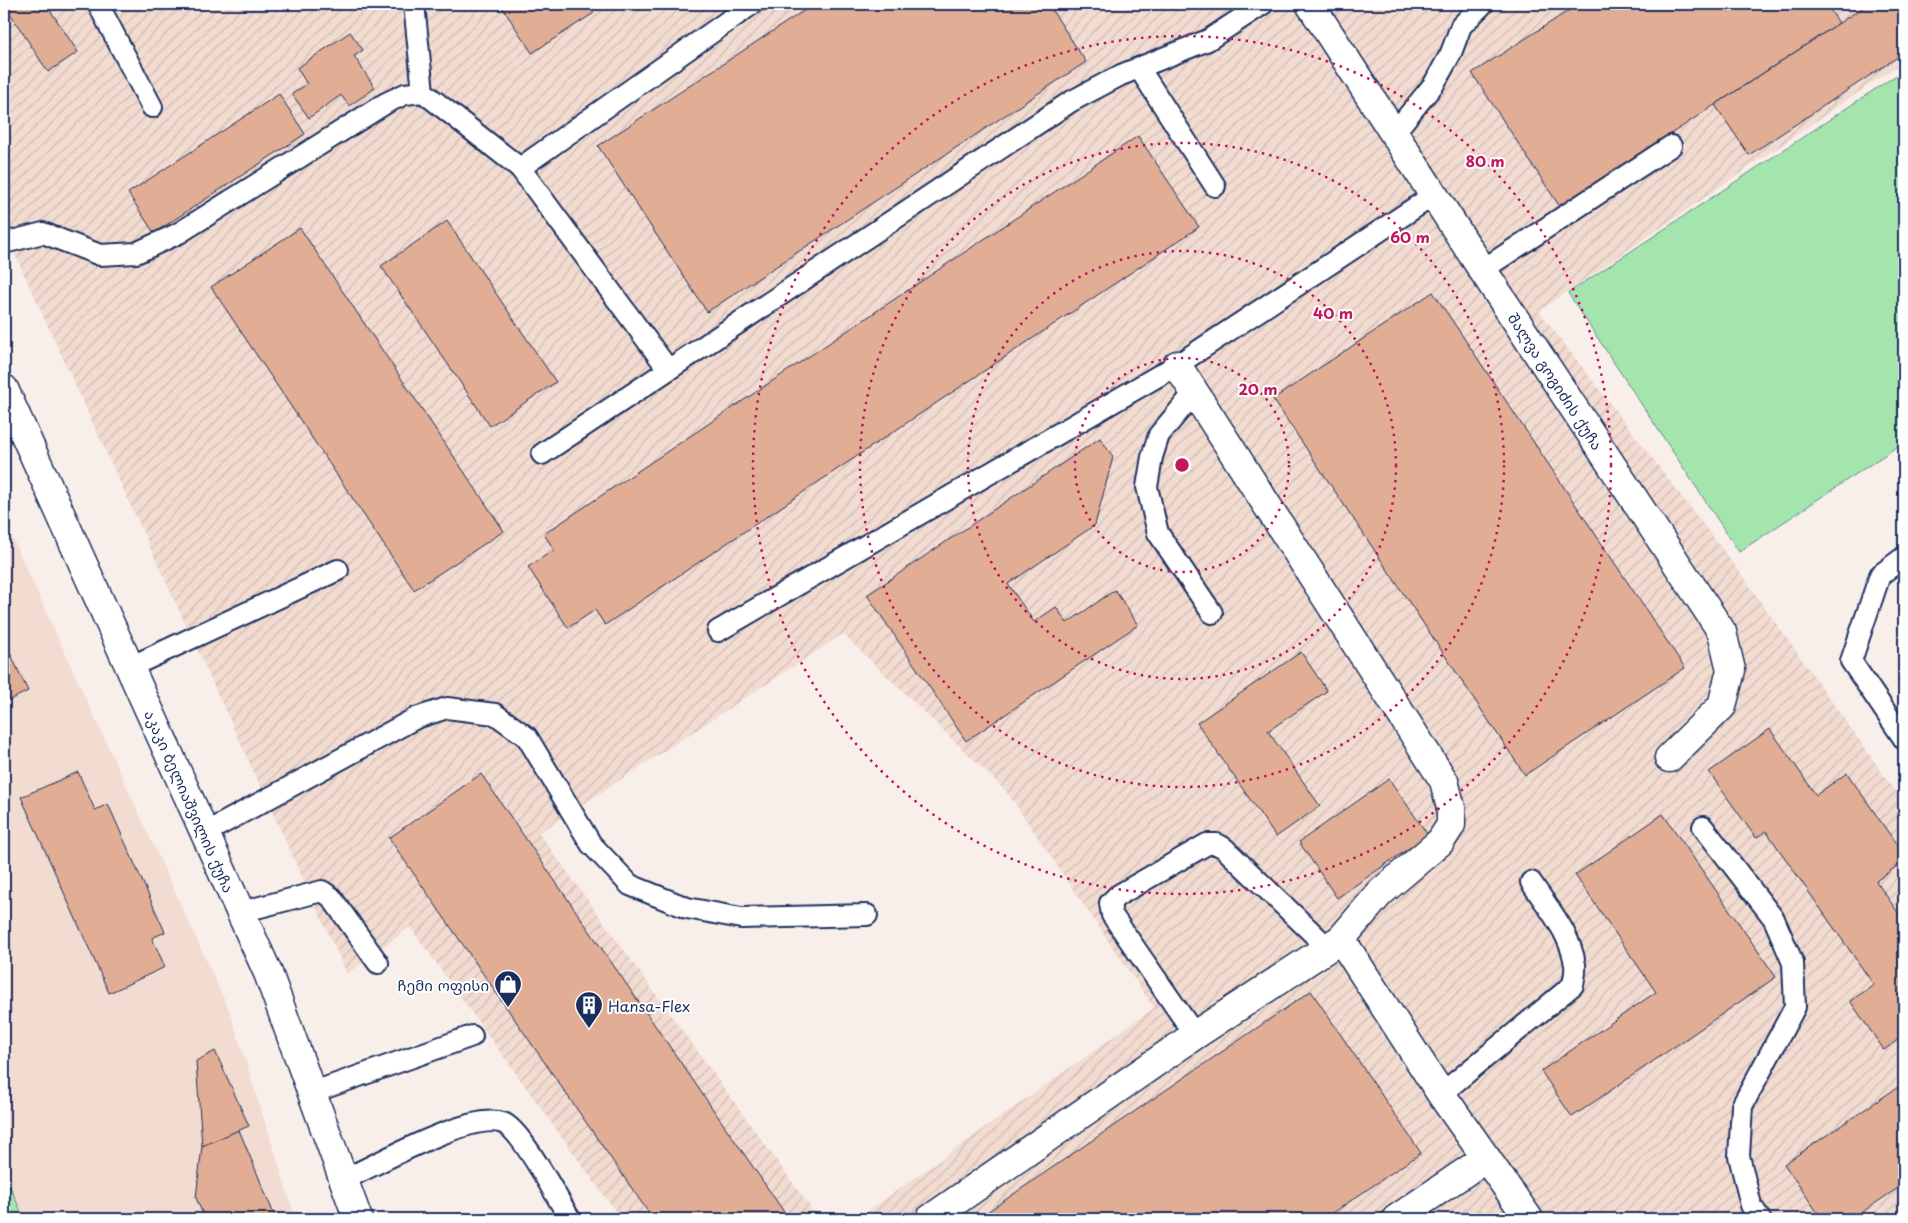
<svg xmlns="http://www.w3.org/2000/svg" width="1908" height="1223" font-family="'Playpen Sans','Noto Sans Georgian',sans-serif">
	<style>
		.built { fill: #f2dbd0 }
		.industrial { fill: url(#industrial-furrows) }
		.grass { fill: #a4e5ae; stroke: #608a86 }
		.building { fill: #e1ad95; stroke: #1b2f5e }
		.lines { fill: none; stroke-linecap: round; stroke-linejoin: round }
		.lane-casing { stroke: #1b2f5e; stroke-width: 24 }
		.street-casing { stroke: #1b2f5e; stroke-width: 31 }
		.secondary-casing { stroke: #1b2f5e; stroke-width: 31 }
		.lane { stroke: #fff; stroke-width: 20 }
		.street { stroke: #fff; stroke-width: 28 }
		.secondary { stroke: #fff; stroke-width: 28 }
		.ring { fill: none; stroke: #c2185b; stroke-width: 2.5; stroke-dasharray: 2.5 5 }
		.labels { text-anchor: middle; dominant-baseline: central; stroke-width: 4; stroke-linejoin: round; paint-order: stroke }
		.street-label { font-size: 15px; fill: #1b2f5e; stroke: #fff }
		.poi-label { font-size: 15px; fill: #1b2f5e; stroke: #fff; text-anchor: end }
		.centre { fill: #c2185b; stroke: #fff; stroke-width: 2.5 }
		.ring-label { font-size: 15px; text-anchor: middle; font-weight: bold; fill: #c2185b; stroke: #fff; stroke-width: 4; stroke-linejoin: round; paint-order: stroke }
	</style>
	<defs>
		<pattern id="industrial-furrows" width="10" height="10" patternUnits="userSpaceOnUse" patternTransform="scale(1.25)"><rect width="10" height="10" fill="#f2dbd0"/><path d="M-1 1l2-2M0 10L10 0M9 11l2-2" fill="none" stroke="#cfbcb5"/></pattern>
	</defs>
	<rect width="100%" height="100%" fill="#f9efea"/>
	<filter id="ink" filterUnits="userSpaceOnUse"><feTurbulence type="fractalNoise" baseFrequency=".02" numOctaves="2"/><feDisplacementMap in="SourceGraphic" scale="10" xChannelSelector="R" yChannelSelector="G"/><feConvolveMatrix kernelMatrix="1 2 1 2 8 2 1 2 1" color-interpolation-filters="sRGB"/></filter>
	<g filter="url(#ink)">
		<polygon class="built" points="4,520 230,1012 296,1219 24,1219 4,1172"/>
		<polygon class="industrial" points="4,4 1900,4 1904,10 1904,61 1539,311 1736,567 1904,803 1904,1219 857,1219 1154,1008 1006,791 843,634 539,833 819,1219 621,1219 410,927 347,974 4,231"/>
		<g class="grass">
			<polygon points="1904,70 1904,442 1739,552 1568,293"/>
			<polygon points="4,1172 24,1219 4,1219"/>
		</g>
		<g class="building">
			<polygon points="4,4 46,4 78,52 48,72"/>
			<polygon points="500,4 588,4 594,13 532,53"/>
			<polygon points="814,4 1048,4 1086,62 707,312 598,146"/>
			<polygon points="1579,4 1826,4 1839,23 1560,207 1472,73"/>
			<polygon points="1868,4 1896,4 1904,17 1904,53 1749,155 1715,105"/>
			<polygon points="350,32 363,50 354,56 375,88 349,106 341,95 309,118 292,94 307,84 297,68"/>
			<polygon points="279,94 305,134 154,233 128,193"/>
			<polygon points="1138,136 1199,227 605,625 595,610 568,628 528,567 554,550 544,534"/>
			<polygon points="447,221 556,382 490,426 381,266"/>
			<polygon points="300,228 504,531 414,590 211,287"/>
			<polygon points="1433,292 1685,668 1525,775 1273,399"/>
			<polygon points="1100,438 1113,457 1095,525 1008,584 1034,622 1056,607 1067,623 1115,590 1138,625 966,741 867,595"/>
			<polygon points="4,640 28,691 4,703"/>
			<polygon points="1301,652 1327,691 1268,731 1320,806 1276,837 1197,723"/>
			<polygon points="1770,729 1816,795 1847,773 1904,855 1904,861 1876,881 1904,921 1904,1035 1884,1050 1850,1001 1874,985 1766,831 1756,838 1709,772"/>
			<polygon points="78,772 95,810 108,804 165,932 152,938 165,967 109,993 21,797"/>
			<polygon points="481,774 789,1219 653,1219 389,838"/>
			<polygon points="1389,779 1428,835 1337,898 1299,842"/>
			<polygon points="1663,814 1776,977 1572,1117 1541,1071 1656,992 1575,875"/>
			<polygon points="1311,991 1421,1153 1324,1219 977,1219"/>
			<polygon points="215,1051 249,1126 202,1146 196,1061"/>
			<polygon points="1904,1083 1904,1184 1852,1219 1822,1219 1784,1164"/>
			<polygon points="239,1130 276,1219 205,1219 196,1198 202,1146"/>
			<polygon points="1480,1211 1486,1219 1468,1219"/>
		</g>
		<g class="lines">
			<g class="lane-casing">
				<g id="lane">
					<polyline points="98,4 152,107"/>
					<polyline points="414,4 423,92"/>
					<polyline points="1139,68 1215,186"/>
					<polyline points="1394,133 1434,84 1451,53 1461,26 1483,4"/>
					<polyline points="520,168 752,4"/>
					<polyline points="4,243 43,233 100,255 136,253 179,233 386,103 405,94 423,92 520,168 668,369"/>
					<polyline points="1482,270 1671,146"/>
					<polyline points="1194,393 1159,435 1152,457 1147,487 1158,533 1212,613"/>
					<polyline points="542,454 1070,102 1121,75 1208,40 1263,4"/>
					<polyline points="1904,557 1880,575 1851,661 1904,739"/>
					<polyline points="718,631 1177,365 1434,195"/>
					<polyline points="130,667 338,570"/>
					<polyline points="1703,827 1774,919 1793,963 1795,1007 1742,1106 1739,1156 1751,1205 1760,1219"/>
					<polyline points="205,833 416,718 447,708 495,714 527,737 591,844 630,885 687,908 741,918 867,915"/>
					<polyline points="241,912 322,891 331,897 378,963"/>
					<polyline points="1195,1035 1112,915 1110,903 1117,896 1207,844 1217,844 1224,848 1328,948"/>
					<polyline points="311,1093 472,1036"/>
					<path d="M1441 1094 1573 985C1574 978 1576 971 1575 965 1571 934 1548 908 1531 882"/>
					<path d="M343 1180C376 1165 471 1111 503 1123 521 1129 558 1200 570 1219"/>
				</g>
			</g>
			<g class="street-casing">
				<g id="street">
					<polyline points="1310,4 1474,257 1722,632 1731,670 1722,706 1669,758"/>
					<polyline points="1341,939 1441,1094 1529,1219"/>
					<polyline points="930,1219 1195,1035 1341,939 1380,893 1440,842 1451,825 1451,808 1444,781 1177,365"/>
					<polyline points="1396,1219 1486,1158"/>
				</g>
			</g>
			<g class="secondary-casing">
				<polyline id="secondary" points="4,389 268,973 358,1219"/>
			</g>
			<use href="#lane" class="lane"/>
			<use href="#street" class="street"/>
			<use href="#secondary" class="secondary"/>
		</g>
	</g>
	<g class="ring">
		<circle cx="1182" cy="465" r="107"/>
		<circle cx="1182" cy="465" r="214"/>
		<circle cx="1182" cy="465" r="322"/>
		<circle cx="1182" cy="465" r="429"/>
	</g>
	<defs>
		<g id="shop-pin" transform="scale(1.4375)"><path d="M0 17L-7.5 6A9.5 9.5 0 1 1 7.5 6Z" fill="#1b2f5e" stroke="#fff"/><path d="M-5-2.5h2.3a2.7 3.5 0 0 1 5.4 0H5L5.5 6h-11ZM-1.5-2.5h3a1.5 2.3 0 0 0-3 0Z" fill="#fff"/></g>
		<g id="building-pin" transform="scale(1.4375)"><path d="M0 17L-7.5 6A9.5 9.5 0 1 1 7.5 6Z" fill="#1b2f5e" stroke="#fff"/><path d="M-4-6H4V6H1V3H-1V6H-4ZM-2.5-4.3h1.7v1.8h-1.7ZM.8-4.3h1.7v1.8H.8ZM-2.5-1h1.7V.8h-1.7ZM.8-1h1.7V.8H.8Z" fill="#fff"/></g>
	</defs>
	<g fill-rule="evenodd">
		<use href="#shop-pin" x="508" y="984"/>
		<use href="#building-pin" x="589" y="1005"/>
	</g>
	<g class="labels">
		<g class="street-label">
			<text transform="translate(1556 381) rotate(57)">შალვა გოგიძის ქუჩა</text>
			<text transform="translate(190 801) rotate(66)">აკაკი ბელიაშვილის ქუჩა</text>
		</g>
		<g class="poi-label">
			<text x="489" y="984">ჩემი ოფისი</text>
			<text x="608" y="1005" text-anchor="start">Hansa-Flex</text>
		</g>
	</g>
	<circle cx="1182" cy="465" r="8" class="centre"/>
	<g class="ring-label">
		<text x="1485" y="167">80 m</text>
		<text x="1410" y="243">60 m</text>
		<text x="1333" y="319">40 m</text>
		<text x="1258" y="395">20 m</text>
	</g>
	<rect width="1908" height="1223" fill="none" stroke="#fff" stroke-width="20"/>
	<rect x="10" y="10" width="1888" height="1203" fill="none" stroke="#1b2f5e" stroke-width="2" filter="url(#ink)"/>
</svg>
